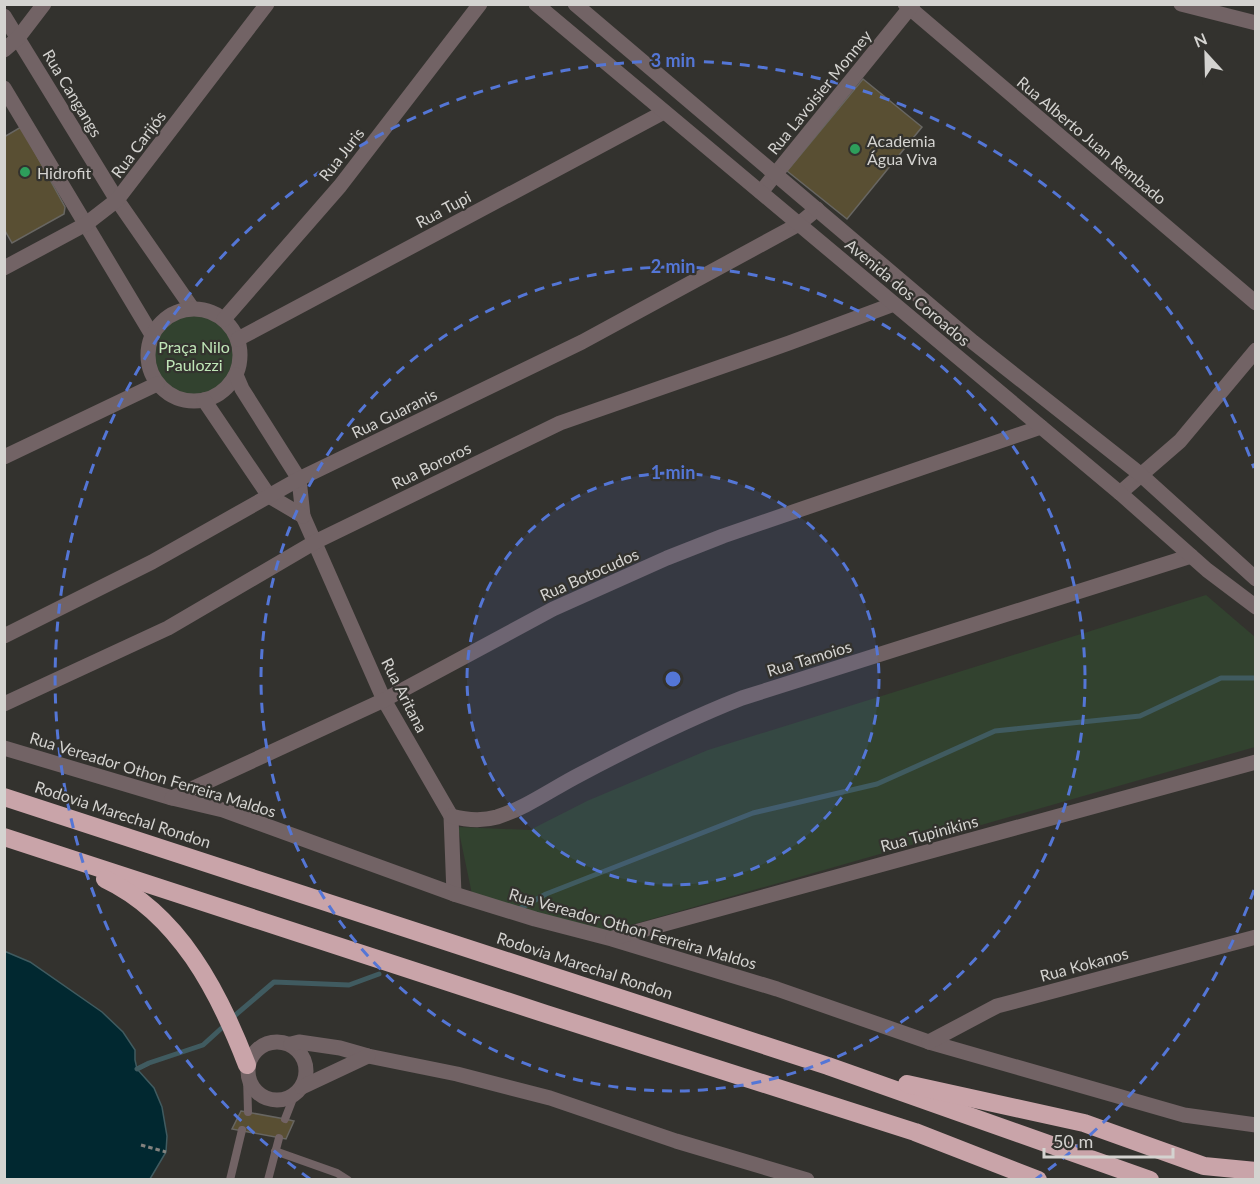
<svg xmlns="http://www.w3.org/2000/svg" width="1260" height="1184" font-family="Lato,sans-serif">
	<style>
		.green { fill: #32422f }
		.water { fill: #012830; stroke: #405b60; stroke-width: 1.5 }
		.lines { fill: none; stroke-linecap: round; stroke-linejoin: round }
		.stream { stroke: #405b60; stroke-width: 5 }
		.building { fill: #594f33; stroke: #686662; stroke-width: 1.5 }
		.path { stroke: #83827e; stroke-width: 3; stroke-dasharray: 4.5 3; stroke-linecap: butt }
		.service { stroke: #726365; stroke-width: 8 }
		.minor { stroke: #726365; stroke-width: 15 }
		.tertiary { stroke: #726365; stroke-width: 15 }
		.motorway { stroke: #c9a4a9; stroke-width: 18 }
		.ring { fill: none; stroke: #5476d6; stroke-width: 3; stroke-dasharray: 10 8 }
		.leisure-dot { fill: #2e9e5b; stroke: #33322e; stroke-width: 2 }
		.labels { text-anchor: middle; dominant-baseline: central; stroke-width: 4.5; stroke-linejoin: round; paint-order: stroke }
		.street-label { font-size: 16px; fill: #d4d3d0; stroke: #33322e }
		.poi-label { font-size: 16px; fill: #d4d3d0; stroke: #33322e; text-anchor: start }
		.park-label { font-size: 16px; fill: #bfe5b7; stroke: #33322e }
		.centre { fill: #5476d6; stroke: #33322e; stroke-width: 3 }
		.ring-label { font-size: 18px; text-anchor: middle; font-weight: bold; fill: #5476d6; stroke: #33322e; stroke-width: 4.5; stroke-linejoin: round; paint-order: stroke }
	</style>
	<rect width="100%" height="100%" fill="#33322e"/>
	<g class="green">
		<circle cx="194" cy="355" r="41"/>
		<polygon points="1206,595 1255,637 1255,747 610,931 473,899 458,827 530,830 587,801 708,750"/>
	</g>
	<polygon class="water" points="4,951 30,962 102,1012 123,1032 135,1050 135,1060 137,1069 154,1088 162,1107 167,1136 166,1152 150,1179 5,1179"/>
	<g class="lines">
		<g class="stream">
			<polyline points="521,908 546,894 753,813 877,784 995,731 1140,716 1221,678 1256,678"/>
			<polyline points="232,1018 274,982 349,985 379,974"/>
			<polyline points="137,1069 149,1063 203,1045 225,1025"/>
		</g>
	</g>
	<g class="building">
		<polygon points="863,79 922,127 847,219 787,171"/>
		<polygon points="21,127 65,207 64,214 12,243 4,229 4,137"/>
		<polygon points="241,1111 285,1119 294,1121 286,1139 232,1129"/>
	</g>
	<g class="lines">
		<polyline class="path" points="141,1145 166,1152"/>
		<g class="service">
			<polyline points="247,1077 248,1112"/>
			<polyline points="285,1119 294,1096"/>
			<polyline points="275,1151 337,1173 348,1180"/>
			<polyline points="230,1180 242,1130"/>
			<polyline points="268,1180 279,1138"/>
		</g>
		<g class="minor">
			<polyline points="905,4 1256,303"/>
			<polyline points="1181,4 1256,23"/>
			<polyline points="4,16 117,200 192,308"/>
			<polyline points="4,50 18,38 44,4"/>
			<polyline points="4,88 152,335"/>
			<polyline points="761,192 913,4"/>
			<polyline points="4,268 86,224 117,200 267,4"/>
			<circle cx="194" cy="355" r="46"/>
			<polyline points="224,319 340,186 480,4"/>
			<polyline points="238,339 664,112"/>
			<polyline points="236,375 242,389 299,479 303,516 384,700 451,816 454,894"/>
			<polyline points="204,400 269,496 303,516"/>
			<polyline points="4,457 157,384"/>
			<polyline points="1120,493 1180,441 1256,350"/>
			<polyline points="4,636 152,562 299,479 582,342 799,224 817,209"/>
			<polyline points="4,704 168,628 315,542 560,423 789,343 894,304"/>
			<polyline points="4,748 172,798 223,810 454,894 535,919 612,939 777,989 929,1042 1184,1115 1256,1125"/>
			<polyline points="172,798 384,700 553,609 667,558 723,536 1041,427"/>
			<path d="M451 816C466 820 483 821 497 817 526 808 552 789 579 775 632 747 686 720 742 698L1191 556"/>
			<polyline points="613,938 1256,762"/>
			<circle cx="277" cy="1071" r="29"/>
			<polyline points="929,1042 997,1006 1256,937"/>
			<polyline points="291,1044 299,1042 340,1048 368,1056 457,1074 550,1098 676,1141 807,1180"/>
			<polyline points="302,1087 368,1056"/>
		</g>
		<g class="tertiary">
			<polyline points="536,4 1120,493 1207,570 1256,607"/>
			<polyline points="575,4 973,342 1140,474 1256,579"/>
		</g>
		<g class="motorway">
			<polyline points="4,797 828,1066 1150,1180"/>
			<polyline points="4,837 546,1014 915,1132 1038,1180"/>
			<path d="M105 879C179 914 219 992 247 1065"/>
			<polyline points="907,1084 1084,1123 1204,1166 1256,1171"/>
		</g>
	</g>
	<circle cx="673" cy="679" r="206" fill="#5476d6" fill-opacity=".12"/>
	<g class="ring">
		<circle cx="673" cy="679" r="206"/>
		<circle cx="673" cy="679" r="412"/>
		<path d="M1254 890A618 618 0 0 1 1036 1179M310 1179A618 618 0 1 1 1254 468"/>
	</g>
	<g class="leisure-dot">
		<circle cx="855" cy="149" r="6"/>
		<circle cx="25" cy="172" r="6"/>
	</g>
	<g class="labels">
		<g class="street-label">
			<text transform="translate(819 92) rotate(-51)">Rua Lavoisier Monney</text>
			<text transform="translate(73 93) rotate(59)">Rua Cangangs</text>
			<text transform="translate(1092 140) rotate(40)">Rua Alberto Juan Rembado</text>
			<text transform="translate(138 144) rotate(-53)">Rua Carijós</text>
			<text transform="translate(341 154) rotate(-52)">Rua Juris</text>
			<text transform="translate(443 209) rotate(-28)">Rua Tupi</text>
			<text transform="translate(908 292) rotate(40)">Avenida dos Coroados</text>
			<text transform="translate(394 413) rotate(-26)">Rua Guaranis</text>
			<text transform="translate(431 465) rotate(-26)">Rua Bororos</text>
			<text transform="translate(589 574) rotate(-24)">Rua Botocudos</text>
			<text transform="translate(809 658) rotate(-17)">Rua Tamoios</text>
			<text transform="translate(405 695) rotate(63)">Rua Aritana</text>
			<text transform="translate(153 774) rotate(17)">Rua Vereador Othon Ferreira Maldos</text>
			<text transform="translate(123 814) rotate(18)">Rodovia Marechal Rondon</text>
			<text transform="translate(929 833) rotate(-15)">Rua Tupinikins</text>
			<text transform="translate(633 928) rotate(16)">Rua Vereador Othon Ferreira Maldos</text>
			<text transform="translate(1084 964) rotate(-15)">Rua Kokanos</text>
			<text transform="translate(585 965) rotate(18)">Rodovia Marechal Rondon</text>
		</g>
		<g class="poi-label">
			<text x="867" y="140">Academia<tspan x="867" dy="18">Água Viva</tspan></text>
			<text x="37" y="172">Hidrofit</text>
		</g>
		<g class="park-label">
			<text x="194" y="346">Praça Nilo<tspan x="194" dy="18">Paulozzi</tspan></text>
		</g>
	</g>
	<circle cx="673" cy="679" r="9" class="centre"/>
	<g class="ring-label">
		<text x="673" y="67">3 min</text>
		<text x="673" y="273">2 min</text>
		<text x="673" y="479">1 min</text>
	</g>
	<rect width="1260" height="1184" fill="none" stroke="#d4d3d0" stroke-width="12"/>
	<g transform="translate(1206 54) rotate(338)" stroke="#33322e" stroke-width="4.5" paint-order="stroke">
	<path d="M0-4.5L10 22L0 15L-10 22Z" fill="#d4d3d0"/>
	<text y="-9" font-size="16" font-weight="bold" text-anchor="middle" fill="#d4d3d0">N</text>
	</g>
	<path d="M1044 1148v9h129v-9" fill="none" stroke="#d4d3d0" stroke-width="3"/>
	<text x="1053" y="1148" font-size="18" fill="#d4d3d0" stroke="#33322e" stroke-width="4.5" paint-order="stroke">50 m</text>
</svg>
